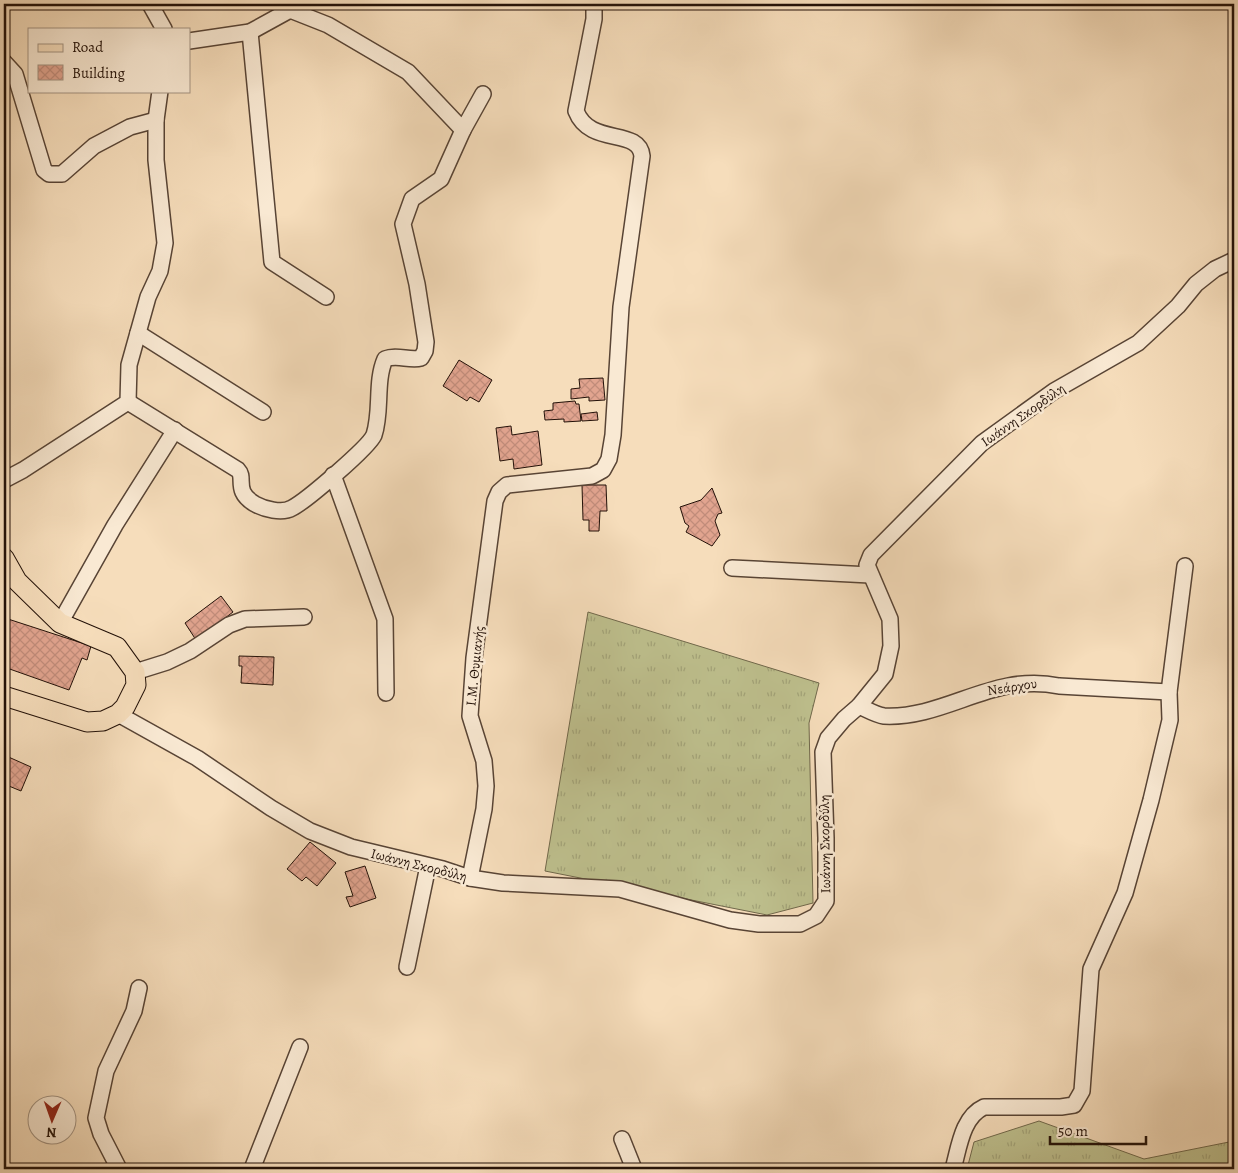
<svg xmlns="http://www.w3.org/2000/svg" width="1238" height="1173" font-family="Alegreya,serif">
	<style>
		.grass { fill: url(#grass-tufts); stroke: #70684b }
		.building { fill: url(#building-cross-hatch); stroke: #231108 }
		.lines { fill: none; stroke-linecap: round; stroke-linejoin: round }
		.minor-casing { stroke: #584435; stroke-width: 18 }
		.major-casing { stroke: #231108; stroke-width: 21 }
		.minor { stroke: #f9e9d3; stroke-width: 15 }
		.major { stroke: #f6ddbb; stroke-width: 19 }
		.labels { text-anchor: middle; dominant-baseline: central; stroke-width: 5; stroke-linejoin: round; paint-order: stroke }
		.street-label { font-size: 14px; fill: #231108; stroke: #f9e9d3 }
	</style>
	<defs>
		<pattern id="grass-tufts" width="24" height="20" patternUnits="userSpaceOnUse" patternTransform="scale(1.25)"><rect width="24" height="20" fill="#bec08e"/><path d="M3 7l-1-3M5 7V3M7 7l1-3M15 17l-1-3M17 17v-4M19 17l1-3" fill="none" stroke="#a3a479"/></pattern>
		<pattern id="building-cross-hatch" width="8" height="8" patternUnits="userSpaceOnUse" patternTransform="scale(1.25)"><rect width="8" height="8" fill="#e1a48f"/><path d="M0 0l8 8M0 8l8-8" fill="none" stroke="#c18c7a"/></pattern>
	</defs>
	<rect width="100%" height="100%" fill="#f6ddbb"/>
	<filter id="stains"><feTurbulence type="fractalNoise" baseFrequency=".004" numOctaves="4"/><feColorMatrix values="0 0 0 0 .2 0 0 0 0 .09 0 0 0 0 .02 0 0 0 .5 -.17"/></filter>
	<radialGradient id="worn" r=".72"><stop offset=".6" stop-color="#630" stop-opacity="0"/><stop offset="1" stop-color="#630" stop-opacity=".3"/></radialGradient>
	<g class="grass">
		<polygon points="588,612 819,683 809,723 813,903 767,915 545,871"/>
		<polygon points="1039,1121 1144,1159 1234,1141 1234,1169 967,1169 974,1142"/>
	</g>
	<g class="building">
		<polygon points="459,360 492,380 479,402 470,397 467,401 443,386"/>
		<polygon points="603,378 605,400 589,401 589,397 571,399 571,389 580,388 579,379"/>
		<polygon points="575,401 576,404 579,404 581,421 564,422 564,419 545,420 544,411 553,410 553,403"/>
		<polygon points="597,412 598,420 582,421 581,414"/>
		<polygon points="511,426 512,435 538,431 542,465 514,469 513,459 500,461 496,428"/>
		<polygon points="582,485 606,485 607,511 600,511 599,531 589,531 589,520 583,520"/>
		<polygon points="712,488 722,513 718,514 715,521 720,535 712,546 686,532 689,526 685,523 680,507 701,500"/>
		<polygon points="221,596 233,612 196,640 185,623"/>
		<polygon points="8,619 91,646 87,660 82,658 69,690 4,667 4,650 9,636 4,632"/>
		<polygon points="239,656 274,657 273,685 241,683 242,666 239,666"/>
		<polygon points="4,755 31,767 21,791 4,784"/>
		<polygon points="310,842 336,863 317,886 306,877 302,881 287,869"/>
		<polygon points="365,866 376,898 350,907 346,897 353,896 345,872"/>
	</g>
	<g class="lines">
		<g class="minor-casing">
			<g id="minor">
				<polyline points="150,4 164,29"/>
				<polyline points="250,32 272,262 326,297"/>
				<polyline points="189,41 250,32 290,10 328,25 408,72 463,130 483,94"/>
				<polyline points="4,62 15,74 44,170 49,174 62,174 94,146 130,127 156,120"/>
				<polyline points="138,333 263,412"/>
				<path d="M128 402 238 470C246 478 233 491 255 504 264 509 282 514 292 508 306 501 369 447 374 435 382 411 375 382 385 359 397 354 409 361 421 358L425 351 426 342 417 284 403 224 412 199 441 179 463 130"/>
				<polyline points="333,475 385,619 386,693"/>
				<polyline points="4,480 23,470 128,402 129,365 148,297 160,271 165,243 156,160 156,120 160,91"/>
				<polyline points="732,568 870,575"/>
				<polyline points="60,623 115,525 175,430"/>
				<polyline points="135,672 167,662 190,651 229,625 245,619 304,617"/>
				<path d="M859 706C866 709 876 715 884 716 946 719 993 672 1059 686L1169 692"/>
				<polyline points="118,714 197,758 271,808 310,831 351,847 443,869 470,878 503,883 620,889 730,920 759,924 800,924 816,916 826,901 826,838 823,752 828,738 844,719 859,706 885,674 891,646 890,619 867,565 871,555 982,443 1054,391 1138,343 1178,306 1196,284 1215,269 1234,260"/>
				<path d="M470 878 484 809 486 786 484 761 470 716 474 658 495 501 499 492 507 485 592 476 603 470 609 459 613 435 621 307 642 156C639 127 590 147 576 111L594 19V4"/>
				<polyline points="407,967 428,866"/>
				<polyline points="622,1139 634,1169"/>
				<polyline points="119,1169 101,1134 96,1118 106,1071 134,1011 139,988"/>
				<polyline points="252,1169 300,1047"/>
				<path d="M953 1169C959 1148 962 1117 984 1107H1061L1074 1105 1082 1091 1091 969 1125 893 1151 800 1170 720 1169 692 1185 566"/>
			</g>
		</g>
		<g class="major-casing">
			<polyline id="major" points="4,558 17,581 60,623 117,647 135,672 136,685 125,707 118,714 103,721 87,722 4,696"/>
		</g>
		<use href="#minor" class="minor"/>
		<use href="#major" class="major"/>
	</g>
	<g class="labels">
		<g class="street-label">
			<text transform="translate(1023 415) rotate(-35)">Ιωάννη Σκορδύλη</text>
			<text transform="translate(475 666) rotate(-84)">Ι.Μ. Θυμιανής</text>
			<text transform="translate(1012 687) rotate(-9)">Νεάρχου</text>
			<text transform="translate(825 844) rotate(-91)">Ιωάννη Σκορδύλη</text>
			<text transform="translate(419 865) rotate(14)">Ιωάννη Σκορδύλη</text>
		</g>
	</g>
	<rect width="1238" height="1173" fill="none" stroke="#f6ddbb" stroke-width="20"/>
	<rect x="5" y="5" width="1228" height="1163" fill="none" stroke="#231108" stroke-width="2.5"/>
	<rect x="10" y="10" width="1218" height="1153" fill="none" stroke="#231108"/>
	<rect x="28" y="28" width="162" height="65" fill="#f9e9d3" stroke="#a39382"/>
	<rect x="38" y="44" width="25" height="8" fill="#f6ddbb" stroke="#a39382"/>
	<text x="72" y="52" font-size="15" fill="#231108">Road</text>
	<rect x="38" y="65" width="25" height="15" fill="url(#building-cross-hatch)" stroke="#a39382"/>
	<text x="72" y="78" font-size="15" fill="#231108">Building</text>
	<g transform="translate(52 1120) rotate(182)"><circle r="24" fill="#f9e9d3" stroke="#a39382"/>
	<path d="M0-4L9 19L0 12L-9 19Z" fill="#8f2418"/>
	<text y="-8" font-size="14" font-weight="bold" text-anchor="middle" fill="#231108">N</text>
	</g>
	<path d="M1050 1136v8h96v-8" fill="none" stroke="#231108" stroke-width="2.5"/>
	<text x="1058" y="1136" font-size="15" fill="#231108" stroke="#f9e9d3" stroke-width="4" paint-order="stroke">50 m</text>
	<rect width="100%" height="100%" filter="url(#stains)"/>
	<rect width="100%" height="100%" fill="url(#worn)"/>
</svg>
